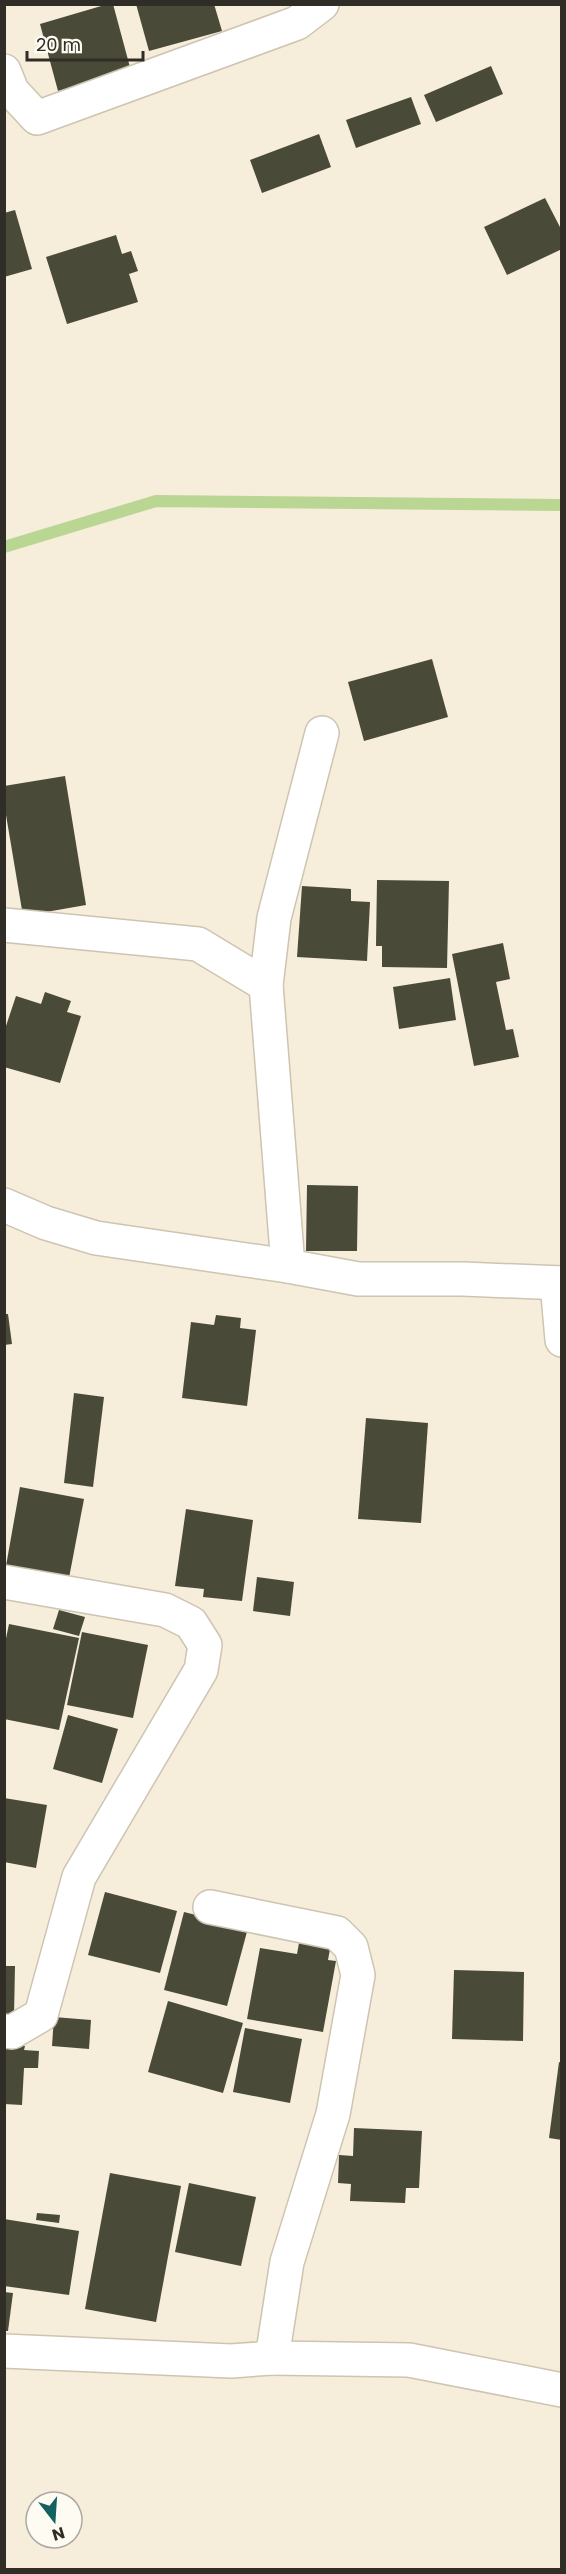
<svg xmlns="http://www.w3.org/2000/svg" width="566" height="2574" font-family="Poppins,sans-serif">
	<style>
		.lines { fill: none; stroke-linecap: round; stroke-linejoin: round }
		.stream { stroke: #b9d693; stroke-width: 12 }
		.building { fill: #4a4a39 }
		.minor-casing { stroke: #cdc4b2; stroke-width: 36 }
		.minor { stroke: #fff; stroke-width: 33 }
	</style>
	<rect width="100%" height="100%" fill="#f6edda"/>
	<g class="lines">
		<polyline class="stream" points="4,547 156,501 562,505"/>
	</g>
	<g class="building">
		<polygon points="108,4 113,4 131,71 58,91 40,24"/>
		<polygon points="136,4 214,4 222,31 149,51"/>
		<polygon points="491,66 503,94 436,122 424,95"/>
		<polygon points="411,97 421,124 356,148 346,120"/>
		<polygon points="319,134 331,167 262,193 250,160"/>
		<polygon points="545,198 562,231 562,249 507,275 484,227"/>
		<polygon points="15,210 32,269 4,277 4,213"/>
		<polygon points="116,235 122,254 131,251 138,271 129,274 138,302 67,324 46,257"/>
		<polygon points="432,659 448,717 364,741 348,682"/>
		<polygon points="65,776 86,905 23,916 4,803 4,786"/>
		<polygon points="377,880 449,881 447,968 382,967 382,946 376,946"/>
		<polygon points="302,886 351,889 351,901 370,902 367,961 297,957"/>
		<polygon points="503,943 510,979 496,982 506,1030 513,1029 519,1057 474,1066 452,954"/>
		<polygon points="450,978 456,1020 399,1029 393,987"/>
		<polygon points="45,992 71,1001 67,1012 81,1016 60,1083 4,1067 4,1032 16,996 41,1004"/>
		<polygon points="307,1185 358,1186 357,1251 306,1251"/>
		<polygon points="4,1314 8,1314 12,1344 4,1345"/>
		<polygon points="216,1315 241,1318 240,1328 256,1330 247,1406 182,1398 191,1322 214,1325"/>
		<polygon points="74,1393 104,1397 93,1487 64,1483"/>
		<polygon points="366,1418 428,1423 421,1523 358,1519"/>
		<polygon points="20,1487 84,1499 69,1578 6,1566"/>
		<polygon points="186,1509 253,1520 242,1601 203,1597 204,1589 175,1586"/>
		<polygon points="257,1577 294,1582 290,1616 253,1611"/>
		<polygon points="59,1610 85,1617 79,1636 53,1629"/>
		<polygon points="9,1624 79,1638 59,1730 4,1719 4,1648"/>
		<polygon points="82,1632 148,1645 133,1718 67,1705"/>
		<polygon points="68,1715 118,1729 102,1783 53,1769"/>
		<polygon points="4,1798 47,1805 36,1868 4,1862"/>
		<polygon points="105,1892 177,1911 160,1973 88,1955"/>
		<polygon points="184,1912 248,1928 227,2006 164,1990"/>
		<polygon points="299,1943 330,1949 328,1960 336,1961 323,2032 247,2019 260,1948 297,1954"/>
		<polygon points="4,1966 15,1966 14,2015 4,2015"/>
		<polygon points="454,1970 524,1972 523,2041 452,2039"/>
		<polygon points="168,2001 243,2023 223,2093 148,2072"/>
		<polygon points="54,2017 91,2020 89,2049 52,2046"/>
		<polygon points="245,2028 302,2039 290,2103 233,2092"/>
		<polygon points="4,2046 25,2046 24,2050 39,2051 38,2068 24,2068 22,2105 4,2104"/>
		<polygon points="559,2062 562,2063 562,2140 549,2138"/>
		<polygon points="354,2128 422,2131 419,2188 406,2188 405,2203 350,2201 351,2184 338,2183 339,2155 353,2156"/>
		<polygon points="110,2173 181,2186 156,2322 85,2309"/>
		<polygon points="189,2183 256,2197 241,2266 175,2252"/>
		<polygon points="37,2213 60,2215 59,2223 36,2220"/>
		<polygon points="4,2219 79,2231 69,2295 4,2286"/>
		<polygon points="4,2292 13,2293 8,2331 4,2331"/>
	</g>
	<g class="lines">
		<g class="minor-casing">
			<g id="minor">
				<polyline points="4,71 12,91 37,118 297,23 322,4"/>
				<polyline points="4,925 198,944 266,985 288,1266"/>
				<polyline points="266,985 274,918 322,733"/>
				<polyline points="4,1205 46,1223 96,1238 288,1266 358,1279 463,1279 562,1283"/>
				<polyline points="557,1283 562,1340"/>
				<polyline points="4,1582 165,1610 191,1623 205,1645 201,1670 79,1877 41,2015 12,2032 4,2031"/>
				<polyline points="4,2351 231,2361 272,2358 287,2262 333,2114 358,1975 351,1947 337,1933 210,1907"/>
				<polyline points="272,2358 409,2360 562,2390"/>
			</g>
		</g>
		<use href="#minor" class="minor"/>
	</g>
	<rect width="566" height="2574" fill="none" stroke="#302d26" stroke-width="12"/>
	<g transform="translate(54 2520) rotate(163)"><circle r="28" fill="#fefbf3" stroke="#aca9a1" stroke-width="1.5"/>
	<path d="M0-4.5L10 22L0 15L-10 22Z" fill="#136260"/>
	<text y="-9" font-size="16" font-weight="bold" text-anchor="middle" fill="#302d26">N</text>
	</g>
	<path d="M27 51v9h116v-9" fill="none" stroke="#302d26" stroke-width="3"/>
	<text x="36" y="51" font-size="18" fill="#302d26" stroke="#fefbf3" stroke-width="4.5" paint-order="stroke">20 m</text>
</svg>
